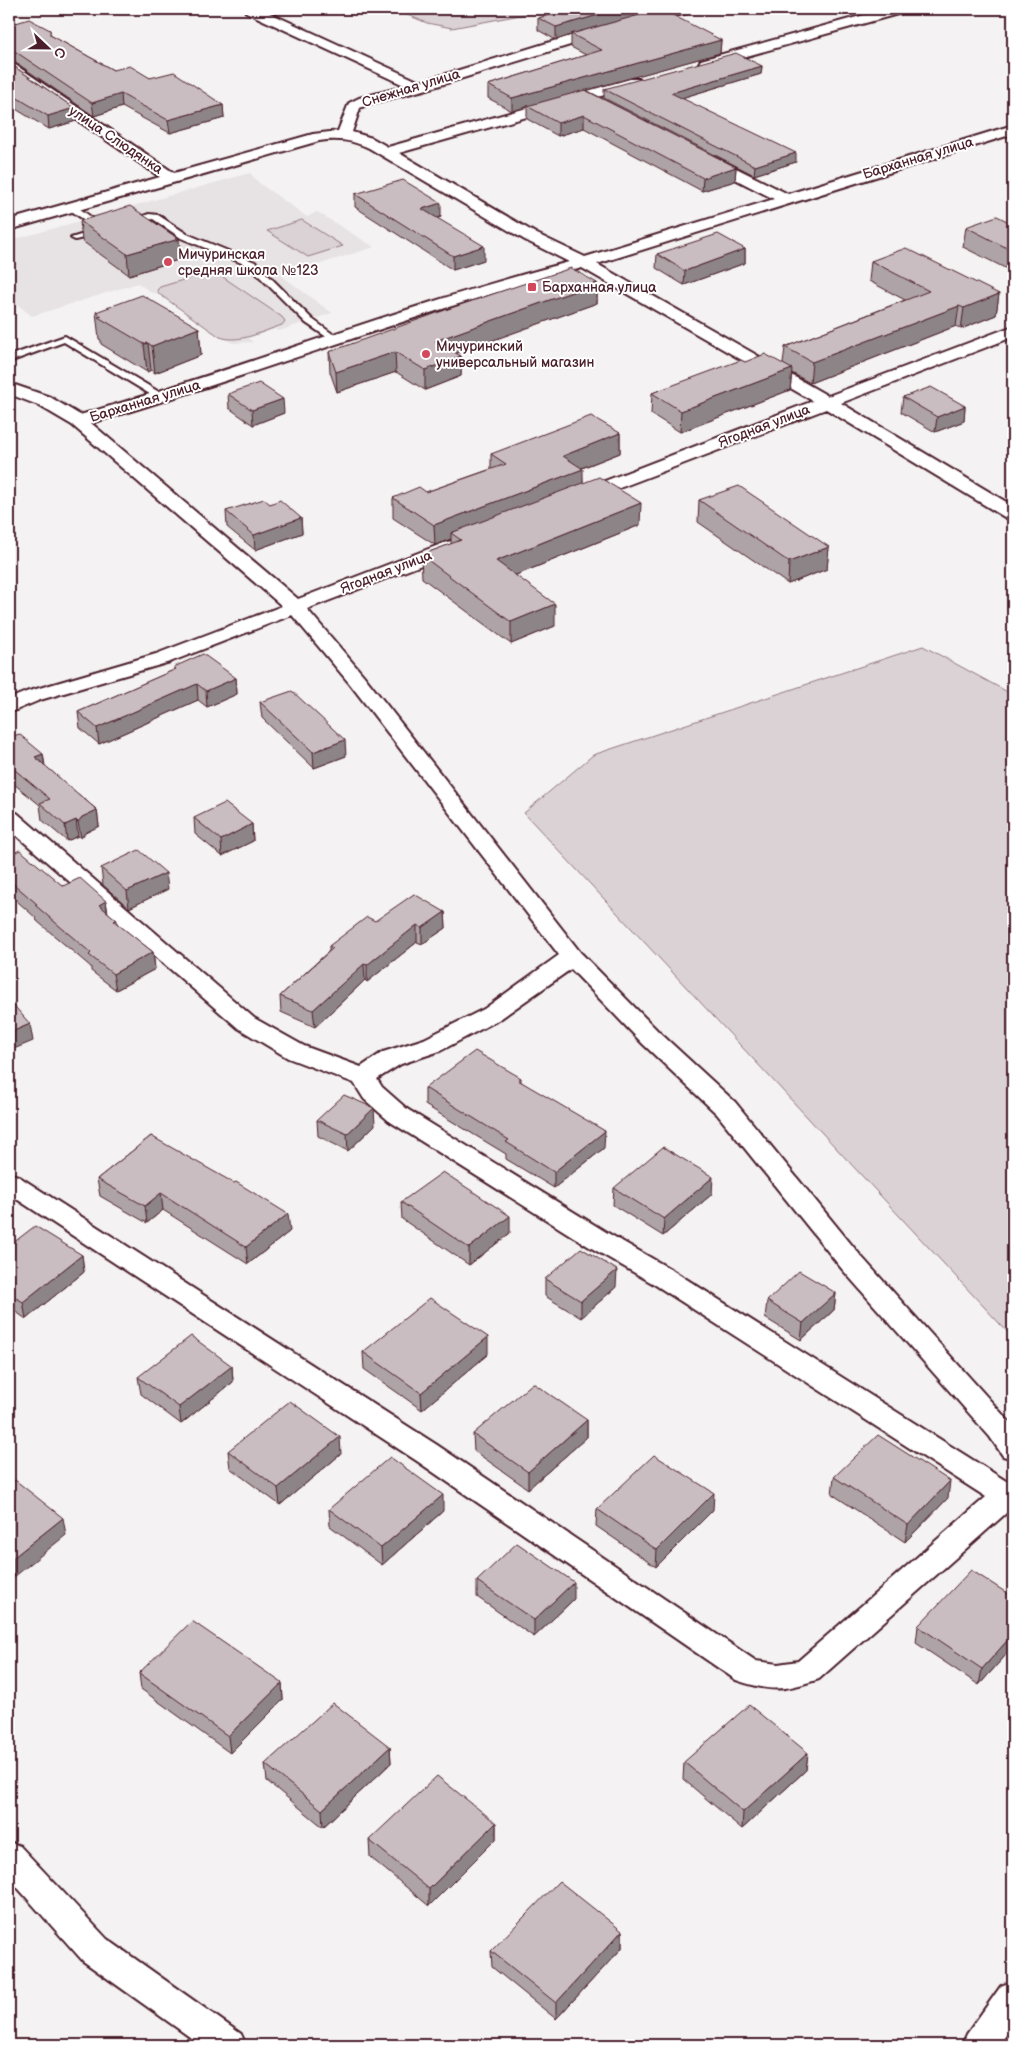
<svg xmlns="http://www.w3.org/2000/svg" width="1022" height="2054" font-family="'Balsamiq Sans',sans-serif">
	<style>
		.built { fill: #e7e2e3 }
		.green { fill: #dbd2d5; stroke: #927880 }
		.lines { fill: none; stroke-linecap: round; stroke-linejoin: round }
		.service-casing { stroke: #4a1f2b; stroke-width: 4 }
		.minor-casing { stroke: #4a1f2b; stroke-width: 4 }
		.service { fill: #fff; fill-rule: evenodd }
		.minor { fill: #fff; fill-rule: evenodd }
		.wall { fill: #aea3a6; stroke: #4a1f2b }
		.shaded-wall { fill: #8d8487; stroke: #4a1f2b }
		.building { fill: #cabdc1; stroke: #4a1f2b }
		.poi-dot { fill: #d1495b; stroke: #fff; stroke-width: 2 }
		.labels { text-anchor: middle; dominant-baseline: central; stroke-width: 4; stroke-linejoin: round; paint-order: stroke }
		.far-street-label { font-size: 14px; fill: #4a1f2b; stroke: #fff }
		.far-poi-label { font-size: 14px; fill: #4a1f2b; stroke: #fff; text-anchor: start }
	</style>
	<rect width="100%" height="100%" fill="#f4f2f2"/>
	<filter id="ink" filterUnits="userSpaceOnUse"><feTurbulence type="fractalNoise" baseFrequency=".02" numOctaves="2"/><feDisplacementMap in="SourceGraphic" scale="10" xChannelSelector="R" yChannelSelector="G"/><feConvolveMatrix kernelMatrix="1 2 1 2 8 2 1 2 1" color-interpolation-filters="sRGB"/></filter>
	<g filter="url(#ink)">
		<polygon class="built" points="250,173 259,183 307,217 317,212 374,247 282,276 332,313 279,331 275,329 248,338 253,342 233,343 220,337 158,293 152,293 138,283 32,316 9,298 9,241"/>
		<g class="green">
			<polygon points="393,9 552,9 452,28 427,23"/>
			<polygon points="302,220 343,246 308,257 267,231"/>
			<path d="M206 273 220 275 282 317 285 321 282 325C263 331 240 344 220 337L159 294 157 290 160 287Z"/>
			<polygon points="923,646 1013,695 1013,1338 524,813 593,755"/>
		</g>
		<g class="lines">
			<g class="service-casing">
				<g id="service">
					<polygon points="70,206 76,206 106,228 99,230 70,210"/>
					<polygon points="149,214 158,215 187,234 255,262 312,319 341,340 340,342 334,342 306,323 249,266 181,238 153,219 131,224 127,222"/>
					<polygon points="97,230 101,232 100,234 75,240 71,238"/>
					<polygon points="65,336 164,395 166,397 164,399 158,399 64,342 9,362 9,356"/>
				</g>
			</g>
			<g class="minor-casing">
				<g id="minor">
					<path d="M244 9H261L420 82 596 28H606L608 31 606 34 424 90 369 104 360 108 352 132 372 138 388 147 630 79H640L642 82 640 85 399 153 537 234 585 257 774 199 702 162 700 159 702 156H712L788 194 1013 125V134L597 264 828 396 1013 326V337L841 403 1013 506V519L1006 518 826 409 588 500 582 501 576 500 573 496 576 492 813 401 582 268C416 312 256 375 91 423L298 599 444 543 451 541 458 543 460 547 458 551 307 609 364 676 580 952 659 1032 735 1102 860 1255 1013 1426V1459L1003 1456 990 1437 842 1269 717 1114 643 1044 571 969 500 1019 440 1051 401 1064 377 1079 382 1087 407 1109 606 1232 672 1270 1006 1481 1013 1479V1507L819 1679C783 1691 772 1692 736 1680L417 1461 9 1194V1173L18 1176 437 1445 756 1661 778 1664 798 1661 986 1497 654 1284 588 1246 389 1121 364 1099 354 1083 288 1058 238 1028 9 829V812L17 813 254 1018 304 1046 361 1067 383 1052 424 1039 484 1009 559 955 350 684 292 615 170 662 40 700 9 713V699L26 692 156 654 282 606 72 425 38 405 9 394V383L50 397 80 415C244 368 404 305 569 262L525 240 369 148C352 140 338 138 319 141L9 230V220L160 177 9 73V63L14 64 174 173 313 134 338 131 349 103 359 98 406 86 246 12Z"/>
					<polygon points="671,9 693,9 691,12 638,25 631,21 633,18"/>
					<polygon points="886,9 907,9 905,12 711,66 701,66 699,63 701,60"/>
					<polygon points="9,1842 20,1846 107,1939 241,2034 246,2045 201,2045 83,1961 9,1878"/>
					<polygon points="1013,1981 1013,2025 999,2045 962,2045 967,2034 1001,1986"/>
				</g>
			</g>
			<use href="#service" class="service"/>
			<use href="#minor" class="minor"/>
		</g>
		<g class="wall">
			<polygon points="573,9 645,9 645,14 721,40 720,53 586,90 736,167 735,181 702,191 584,128 558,136 527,119 527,106 512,111 488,98 488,85 586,55 571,47 571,35 556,40 538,30 538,18"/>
			<polygon points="9,19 16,23 50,30 50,35 113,70 150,78 223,105 224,118 170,133 122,107 94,116 15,62 9,62"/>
			<polygon points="9,63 74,108 76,121 49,129 9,105"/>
			<polygon points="762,66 761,74 681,98 796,162 754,175 604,98 604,89"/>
			<polygon points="355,194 441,217 437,218 484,260 453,270 355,207"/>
			<polygon points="80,221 181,259 129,275 82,241"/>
			<polygon points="1013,224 1013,272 963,247 966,227"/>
			<polygon points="745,249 745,263 684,285 656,268 657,254"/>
			<polygon points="871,261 999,294 996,315 961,329 956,326 810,383 792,373 790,390 680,432 651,414 652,393 745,362 783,364 785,347 905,300 869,281"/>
			<polygon points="597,283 597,303 456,353 461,356 461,376 425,390 396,372 337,392 330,372 329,352"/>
			<polygon points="96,312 199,328 201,355 155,373 151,370 147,372 101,344 101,340 99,339"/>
			<polygon points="228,394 284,413 253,425 229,408"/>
			<polygon points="903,397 965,406 964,421 935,432 901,412"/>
			<polygon points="620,433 620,453 582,468 583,483 640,525 516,575 555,626 511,644 422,578 421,555 451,544 451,539 435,545 393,518 393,498 426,492 491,469 491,454"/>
			<polygon points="699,500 829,547 827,569 788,584 698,522"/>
			<polygon points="270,504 301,518 302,533 255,550 227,527 226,511"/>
			<polygon points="174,667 236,678 237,694 207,707 198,700 99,744 80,728 78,712 174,670"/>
			<polygon points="260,702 346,756 314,768 262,718"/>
			<polygon points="9,738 43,754 45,766 97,810 99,826 85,833 81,838 78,836 67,841 42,820 40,805 9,780"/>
			<polygon points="194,818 252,824 253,841 222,856 195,834"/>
			<polygon points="9,855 63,886 106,901 108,913 117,920 117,924 153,952 155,969 116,990 91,971 91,967 37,921 36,918 9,894"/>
			<polygon points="101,868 168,889 129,908 103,885"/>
			<polygon points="445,912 446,928 422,944 417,942 367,982 365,980 315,1027 281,1012 280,996 329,951 329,946 375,921"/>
			<polygon points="521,1078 521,1082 604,1148 554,1188 506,1159 506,1154 425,1105 425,1088"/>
			<polygon points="317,1120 375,1125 348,1151 318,1136"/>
			<polygon points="151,1136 290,1231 248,1264 163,1210 147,1223 100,1196 97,1179"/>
			<polygon points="614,1188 712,1194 663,1236 613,1205"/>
			<polygon points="401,1202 510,1233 469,1265 402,1219"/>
			<polygon points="9,1246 82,1255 84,1272 26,1319 9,1307"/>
			<polygon points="545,1279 616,1287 581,1318 545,1296"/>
			<polygon points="836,1293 834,1310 801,1340 765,1318 767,1301"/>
			<polygon points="363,1352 488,1354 422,1410 364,1369"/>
			<polygon points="232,1366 233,1382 181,1424 141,1394 138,1377"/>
			<polygon points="587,1420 587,1437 528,1489 474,1451 473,1434"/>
			<polygon points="228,1451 341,1454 280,1505 230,1468"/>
			<polygon points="834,1477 948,1498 905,1542 832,1494"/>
			<polygon points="329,1509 443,1511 382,1565 330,1526"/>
			<polygon points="597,1509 713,1510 656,1567 596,1526"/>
			<polygon points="477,1581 574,1599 534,1637 477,1597"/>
			<polygon points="1013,1597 1013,1647 979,1685 916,1643 918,1626"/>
			<polygon points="139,1673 282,1683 283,1700 230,1753 141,1689"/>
			<polygon points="390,1747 391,1763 323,1827 267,1781 265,1764"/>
			<polygon points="808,1753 806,1770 742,1829 683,1779 684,1762"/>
			<polygon points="496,1823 496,1839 429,1906 370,1857 369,1840"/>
			<polygon points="622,1931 622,1948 556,2019 492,1967 491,1951"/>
		</g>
		<g class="shaded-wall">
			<polygon points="619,9 645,9 645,14 571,34 571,35 556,40 556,27"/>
			<polygon points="721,40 720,53 512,111 512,98"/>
			<polygon points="762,66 761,74 671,101 671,93"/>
			<polygon points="121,94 122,107 94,116 92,103"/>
			<polygon points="223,105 224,118 170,133 168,120"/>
			<polygon points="74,108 76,121 49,129 48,116"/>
			<polygon points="584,115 584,128 558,136 558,123"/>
			<polygon points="796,153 796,162 754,175 755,166"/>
			<polygon points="736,167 735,181 702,191 703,178"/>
			<polygon points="441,203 441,217 422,222 422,209"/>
			<polygon points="179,239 181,259 129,275 127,254"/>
			<polygon points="484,246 484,260 453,270 453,256"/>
			<polygon points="745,249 745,263 684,285 685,271"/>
			<polygon points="597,283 597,303 435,361 435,341"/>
			<polygon points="999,294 996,315 961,329 964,308"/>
			<polygon points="959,306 956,326 810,383 812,362"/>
			<polygon points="199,328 201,355 155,373 152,346"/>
			<polygon points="148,343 151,370 147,372 144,344"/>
			<polygon points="395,352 396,372 337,392 336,372"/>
			<polygon points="461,356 461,376 425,390 425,370"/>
			<polygon points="792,369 790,390 680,432 681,411"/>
			<polygon points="283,399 284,413 253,425 252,410"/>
			<polygon points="965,406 964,421 935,432 937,417"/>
			<polygon points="620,433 620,453 563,475 563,456"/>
			<polygon points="583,469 583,488 451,533 451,539 435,545 434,525"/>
			<polygon points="641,503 640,525 496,583 496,561"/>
			<polygon points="301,518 302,533 255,550 254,535"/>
			<polygon points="829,547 827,569 788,584 789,562"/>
			<polygon points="555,604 555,626 511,644 511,622"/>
			<polygon points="236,678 237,694 207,707 206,691"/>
			<polygon points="197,684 198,700 99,744 97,728"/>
			<polygon points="345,740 346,756 314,768 313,752"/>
			<polygon points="43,754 45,770 35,757"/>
			<polygon points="97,810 99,826 85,833 81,838 78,822 82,817"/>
			<polygon points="76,820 78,836 67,841 65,825"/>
			<polygon points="252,824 253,841 222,856 221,840"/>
			<polygon points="166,873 168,889 129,908 127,891"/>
			<polygon points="106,901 108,918 99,905"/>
			<polygon points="445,912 446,928 422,944 422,928"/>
			<polygon points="417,925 417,942 367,982 367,965"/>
			<polygon points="153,952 155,969 116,990 113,974"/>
			<polygon points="364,964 365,980 315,1027 313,1010"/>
			<polygon points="30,1024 33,1041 9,1051 9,1033"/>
			<polygon points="374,1108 375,1125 348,1151 347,1134"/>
			<polygon points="605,1131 604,1148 554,1188 554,1172"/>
			<polygon points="713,1177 712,1194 663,1236 664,1219"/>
			<polygon points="161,1193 163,1210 147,1223 145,1206"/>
			<polygon points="288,1214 290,1231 248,1264 246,1247"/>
			<polygon points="510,1216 510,1233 469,1265 469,1248"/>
			<polygon points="82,1255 84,1272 26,1319 23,1302"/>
			<polygon points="617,1270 616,1287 581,1318 581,1301"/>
			<polygon points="836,1293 834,1310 801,1340 803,1323"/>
			<polygon points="488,1337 488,1354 422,1410 421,1393"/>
			<polygon points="232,1366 233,1382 181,1424 179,1407"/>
			<polygon points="587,1420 587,1437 528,1489 528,1472"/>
			<polygon points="340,1437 341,1454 280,1505 278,1488"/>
			<polygon points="950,1481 948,1498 905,1542 908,1525"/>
			<polygon points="714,1493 713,1510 656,1567 657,1550"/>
			<polygon points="443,1495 443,1511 382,1565 381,1548"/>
			<polygon points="63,1518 66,1535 9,1581 9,1561"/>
			<polygon points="574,1582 574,1599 534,1637 534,1620"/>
			<polygon points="1013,1634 1013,1647 979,1685 982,1669"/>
			<polygon points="282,1683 283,1700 230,1753 228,1736"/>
			<polygon points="390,1747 391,1763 323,1827 322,1810"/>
			<polygon points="808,1753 806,1770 742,1829 743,1812"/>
			<polygon points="496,1823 496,1839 429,1906 429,1889"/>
			<polygon points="622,1931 622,1948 556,2019 556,2003"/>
		</g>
		<g class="building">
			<polygon points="573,9 619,9 556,27 538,18"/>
			<polygon points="661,9 721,40 512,98 488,85 602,50 571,34"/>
			<polygon points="9,19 16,23 29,19 50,30 50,35 113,70 130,66 150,78 174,72 223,105 168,120 121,94 92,103 13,50 9,49"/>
			<polygon points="736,53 762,66 671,93 796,153 755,166 604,89"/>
			<polygon points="9,63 74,108 48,116 9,93"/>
			<polygon points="585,90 736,167 703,178 584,115 558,123 527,106"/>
			<polygon points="403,180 441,203 422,209 484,246 453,256 355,194"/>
			<polygon points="130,206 179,239 127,254 80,221"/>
			<polygon points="997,216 1013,224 1013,251 966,227"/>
			<polygon points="718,234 745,249 685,271 657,254"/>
			<polygon points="906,248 999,294 964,308 959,306 812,362 785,347 929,291 871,261"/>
			<polygon points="571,268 597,283 435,341 461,356 425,370 395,352 336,372 329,352 448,309"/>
			<polygon points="142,295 199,328 152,346 148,343 144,344 98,317 102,316 96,312"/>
			<polygon points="765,354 792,369 681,411 652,393 741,360 745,362"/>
			<polygon points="259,383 283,399 252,410 228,394"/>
			<polygon points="931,387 965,406 937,417 903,397"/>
			<polygon points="591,416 620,433 563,456 583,469 434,525 393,498 419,487 426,492 506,464 491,454"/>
			<polygon points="599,477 641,503 496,561 555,604 511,622 421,555 461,540 451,533"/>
			<polygon points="739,486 829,547 789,562 699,500"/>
			<polygon points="264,499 270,504 280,500 301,518 254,535 226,511"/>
			<polygon points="203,654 236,678 206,691 197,684 97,728 78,712 176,669 174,667"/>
			<polygon points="292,691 345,740 313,752 260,702"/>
			<polygon points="19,734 43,754 35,757 97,810 82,817 78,822 76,820 65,825 40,803 50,799 9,765 9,738"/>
			<polygon points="225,803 252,824 221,840 194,818"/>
			<polygon points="20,850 63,886 80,878 106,901 99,905 117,920 114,921 153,952 113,974 89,955 91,953 35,905 37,904 9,880 9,855"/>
			<polygon points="139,850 166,873 127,891 101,868"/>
			<polygon points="414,894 445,912 422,928 417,925 367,965 364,964 313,1010 280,996 333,948 329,946 367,917 375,921"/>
			<polygon points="9,1000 30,1024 9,1033"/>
			<polygon points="475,1051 521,1078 518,1080 605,1131 554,1172 506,1142 509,1140 425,1088"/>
			<polygon points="344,1095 374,1108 347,1134 317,1120"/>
			<polygon points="151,1136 234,1183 236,1182 288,1214 246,1247 161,1193 145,1206 97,1179"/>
			<polygon points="663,1147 713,1177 664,1219 614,1188"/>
			<polygon points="443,1172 510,1216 469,1248 401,1202"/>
			<polygon points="35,1226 82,1255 23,1302 9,1293 9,1246"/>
			<polygon points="581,1248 617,1270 581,1301 545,1279"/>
			<polygon points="799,1271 836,1293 803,1323 767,1301"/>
			<polygon points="430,1298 488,1337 421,1393 363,1352"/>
			<polygon points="191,1336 232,1366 179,1407 138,1377"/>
			<polygon points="533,1383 587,1420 528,1472 473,1434"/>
			<polygon points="290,1401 340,1437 278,1488 228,1451"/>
			<polygon points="878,1435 950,1481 908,1525 834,1477"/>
			<polygon points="654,1455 714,1493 657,1550 597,1509"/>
			<polygon points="390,1457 443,1495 381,1548 329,1509"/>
			<polygon points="15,1480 63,1518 9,1561 9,1485"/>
			<polygon points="517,1543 574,1582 534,1620 477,1581"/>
			<polygon points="971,1570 1013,1597 1013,1634 982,1669 918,1626"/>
			<polygon points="192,1621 282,1683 228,1736 139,1673"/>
			<polygon points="333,1703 390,1747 322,1810 265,1764"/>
			<polygon points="749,1705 808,1753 743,1812 684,1762"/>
			<polygon points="437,1776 496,1823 429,1889 369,1840"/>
			<polygon points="559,1881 622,1931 556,2003 491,1951"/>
		</g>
	</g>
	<g class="poi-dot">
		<circle cx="168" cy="262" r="5"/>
		<rect x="527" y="282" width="10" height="10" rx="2.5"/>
		<circle cx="426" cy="354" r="5"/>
	</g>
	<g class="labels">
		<g class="far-street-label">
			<text transform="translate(411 88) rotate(-17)">Снежная улица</text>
			<text transform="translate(116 140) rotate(34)">улица Слюдянка</text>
			<text transform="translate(918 158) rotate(-17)">Барханная улица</text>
			<text transform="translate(145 401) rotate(-17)">Барханная улица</text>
			<text transform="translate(764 426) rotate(-21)">Ягодная улица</text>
			<text transform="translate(386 572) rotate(-21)">Ягодная улица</text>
		</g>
		<g class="far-poi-label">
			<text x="178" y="254">Мичуринская<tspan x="178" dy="16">средняя школа №123</tspan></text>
			<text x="542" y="287">Барханная улица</text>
			<text x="436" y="346">Мичуринский<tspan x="436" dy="16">универсальный магазин</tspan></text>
		</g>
	</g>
	<rect width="1022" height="2054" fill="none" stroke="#fff" stroke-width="30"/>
	<rect x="15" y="15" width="992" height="2024" fill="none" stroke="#4a1f2b" stroke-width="2" filter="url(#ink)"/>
	<g transform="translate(48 48) rotate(112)" stroke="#ffffff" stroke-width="4" paint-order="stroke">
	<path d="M0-4L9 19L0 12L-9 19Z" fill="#4a1f2b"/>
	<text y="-8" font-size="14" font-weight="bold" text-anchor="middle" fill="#4a1f2b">С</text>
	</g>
</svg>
